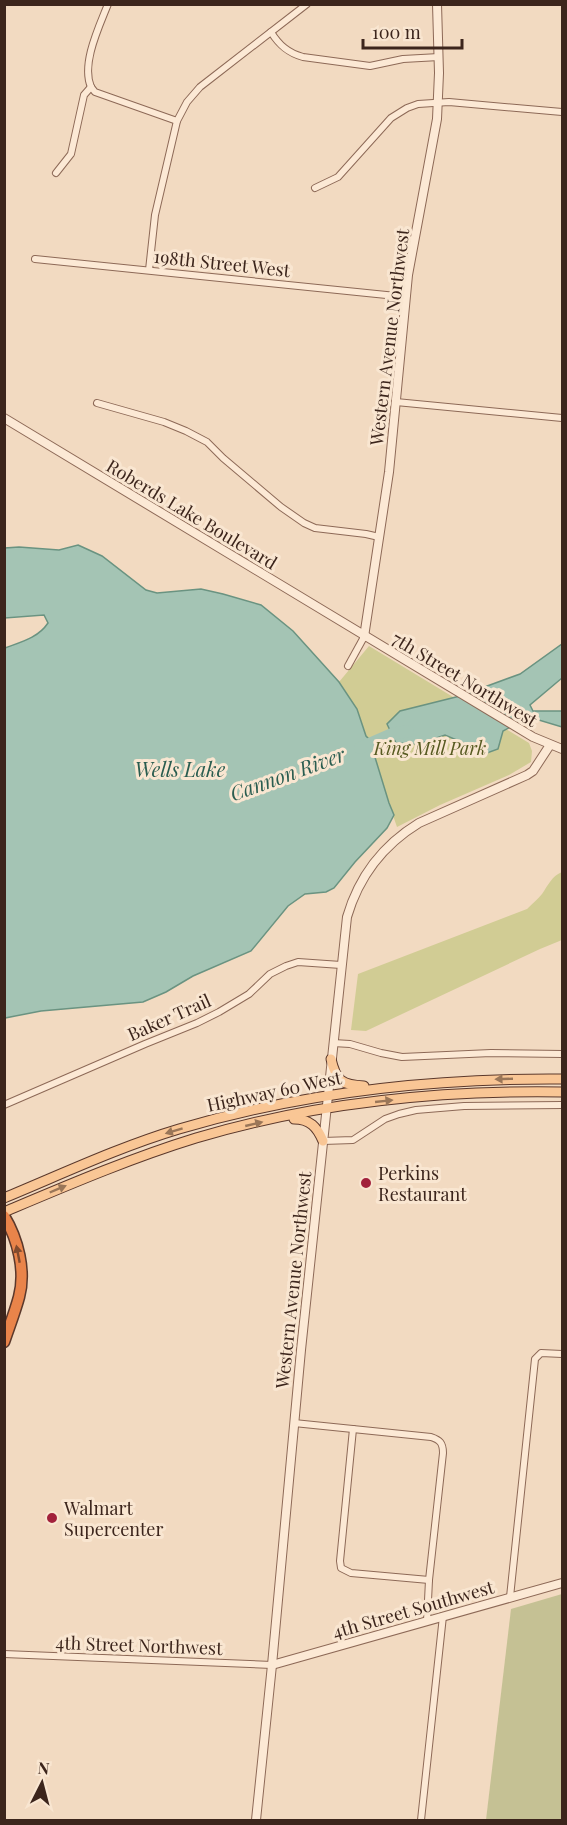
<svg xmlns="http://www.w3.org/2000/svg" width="567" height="1825" font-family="'Playfair Display',serif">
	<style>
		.green { fill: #d1cc94 }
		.cemetery { fill: #c5c194 }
		.water { fill: #a4c4b4; stroke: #6a9381; stroke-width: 1.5 }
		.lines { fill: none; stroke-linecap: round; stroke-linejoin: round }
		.river { stroke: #a4c4b4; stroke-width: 12 }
		.minor-casing { stroke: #8d6957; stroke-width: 8 }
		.tertiary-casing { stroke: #8d6957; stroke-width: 10 }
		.primary-casing { stroke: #5b382b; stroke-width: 11 }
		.motorway-casing { stroke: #5b382b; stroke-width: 13 }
		.minor { stroke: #fce9d5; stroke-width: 6 }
		.tertiary { stroke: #fce9d5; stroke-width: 8 }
		.primary { stroke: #f9c695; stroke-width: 9 }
		.motorway { stroke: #e9844a; stroke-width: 10 }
		.oneway { fill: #9a7658 }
		.oneway2 { fill: #814b2e }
		.poi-dot { fill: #a2213b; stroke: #f9e6d1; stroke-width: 2 }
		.labels { text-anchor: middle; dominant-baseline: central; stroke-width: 6; stroke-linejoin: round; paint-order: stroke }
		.street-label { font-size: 18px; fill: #3c251c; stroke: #f9e6d1 }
		.park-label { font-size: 18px; font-style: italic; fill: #575a21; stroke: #f9e6d1 }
		.poi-label { font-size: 18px; fill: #3c251c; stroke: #f9e6d1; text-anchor: start }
		.water-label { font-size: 20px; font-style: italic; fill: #2a5d50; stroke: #f9e6d1 }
	</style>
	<rect width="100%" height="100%" fill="#f2dac1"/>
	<g class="green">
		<polygon points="369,646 529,743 532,751 531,762 509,775 440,805 397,827 389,804 374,754 373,743 366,736 357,709 339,682"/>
		<path d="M562 872V940L540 949 366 1031 351 1030 358 974 527 909C532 904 538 899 542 894 548 885 552 876 562 872Z"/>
	</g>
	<polygon class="cemetery" points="562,1594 562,1820 486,1820 511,1609"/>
	<g class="water">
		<path d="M78 545 102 556 146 590 157 593 201 589 223 594 261 605 293 631 339 682 357 709 366 736 373 743 374 754 389 803 394 815 387 828 355 862 334 888 326 892 305 894 288 906 251 951 193 976 166 992 143 1002 41 1011 5 1018V648C21 642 38 638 48 623L44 615 5 618V548L19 547 59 550Z"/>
		<polygon points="562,644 562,678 530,705 533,711 562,711 562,727 529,717 503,731 498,749 487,753 445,735 419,744 396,743 387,724 400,711 460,696 520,674"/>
	</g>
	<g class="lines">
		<polyline class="river" points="360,748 392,734 408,731"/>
		<g class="minor-casing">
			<g id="minor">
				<path d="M271 32C279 45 288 53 303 57L370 66 403 59 439 57"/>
				<polyline points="91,87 95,92 177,121"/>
				<path d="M91 87C81 64 99 27 108 4"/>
				<polyline points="56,173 71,154 84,95 91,87"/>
				<polyline points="315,188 338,177 391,118 407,108 418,104 449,102 562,112"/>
				<polyline points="35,259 406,297"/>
				<polyline points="149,270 155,215 177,121 187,102 200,87 307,4"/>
				<polyline points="396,402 562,418"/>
				<polyline points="97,403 164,422 186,431 207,442 223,458 281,507 304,523 315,528 366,534 379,537"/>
				<polyline points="348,666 364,637"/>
				<polyline points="333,1043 350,1044 381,1053 402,1057 491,1053 562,1054"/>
				<polyline points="4,1105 145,1044 197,1023 219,1012 249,994 270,974 286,966 298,962 341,965"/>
				<polyline points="323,1141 353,1140 385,1119 399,1114 416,1110 464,1106 562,1105"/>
				<path d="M294 1423 431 1437C440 1440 443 1443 443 1453L429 1580 427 1621"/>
				<polyline points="353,1429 340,1561 341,1568 351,1573 429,1580"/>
				<polyline points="510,1597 535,1359 541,1353 562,1354"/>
				<polyline points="4,1654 272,1665"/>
				<polyline points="421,1820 443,1616"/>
			</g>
		</g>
		<g class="tertiary-casing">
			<g id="tertiary">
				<polyline points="4,418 533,737 562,749"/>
				<polyline points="364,637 389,472 408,275 437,119 439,73 437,4"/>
				<polyline points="272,1665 562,1583"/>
				<path d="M256 1820 272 1665 301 1350 347 917C359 876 383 845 419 823L527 775 533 771 550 745"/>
			</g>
		</g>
		<g class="primary-casing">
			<g id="primary">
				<path d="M331 1059C336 1081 342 1085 364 1086"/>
				<path d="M294 1119C310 1119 317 1127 323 1141"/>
				<path d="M4 1198C62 1174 119 1147 179 1129 304 1092 433 1078 562 1079"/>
				<path d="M4 1212C68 1185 131 1158 196 1138 314 1103 440 1090 562 1092"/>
			</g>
		</g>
		<g class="motorway-casing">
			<path id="motorway" d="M4 1216C18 1239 26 1271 19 1297 15 1312 9 1327 4 1342"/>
		</g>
		<use href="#minor" class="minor"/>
		<use href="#tertiary" class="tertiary"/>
		<use href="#primary" class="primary"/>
		<use href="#motorway" class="motorway"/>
	</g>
	<defs><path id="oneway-solid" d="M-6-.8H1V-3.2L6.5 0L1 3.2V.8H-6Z" transform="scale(1.5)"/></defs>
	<g class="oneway">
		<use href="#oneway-solid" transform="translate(504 1079) rotate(178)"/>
		<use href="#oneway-solid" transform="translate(384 1101) rotate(-6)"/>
		<use href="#oneway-solid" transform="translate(254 1124) rotate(-13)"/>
		<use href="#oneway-solid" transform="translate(174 1131) rotate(163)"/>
		<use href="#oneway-solid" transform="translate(58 1189) rotate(-23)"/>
	</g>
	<use class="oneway2" href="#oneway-solid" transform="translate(18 1254) rotate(-101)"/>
	<g class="poi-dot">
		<circle cx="366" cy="1183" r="6"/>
		<circle cx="52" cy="1518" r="6"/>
	</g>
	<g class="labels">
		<g class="street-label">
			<text transform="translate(222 263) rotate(6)">198th Street West</text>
			<text transform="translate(389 337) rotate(-83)">Western Avenue Northwest</text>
			<text transform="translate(192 514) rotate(31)">Roberds Lake Boulevard</text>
			<text transform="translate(465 679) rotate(31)">7th Street Northwest</text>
			<text transform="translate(169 1017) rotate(-24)">Baker Trail</text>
			<text transform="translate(274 1091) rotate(-12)">Highway 60 West</text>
			<text transform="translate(293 1280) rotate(-84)">Western Avenue Northwest</text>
			<text transform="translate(413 1609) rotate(-16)">4th Street Southwest</text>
			<text transform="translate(139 1645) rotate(2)">4th Street Northwest</text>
		</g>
		<g class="park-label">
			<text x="430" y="748">King Mill Park</text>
		</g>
		<g class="poi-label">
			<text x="378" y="1173">Perkins<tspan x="378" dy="21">Restaurant</tspan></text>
			<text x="64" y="1508">Walmart<tspan x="64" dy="21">Supercenter</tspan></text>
		</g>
		<g class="water-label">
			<text x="180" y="768">Wells Lake</text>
			<text transform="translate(287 773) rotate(-20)">Cannon River</text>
		</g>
	</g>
	<rect width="567" height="1825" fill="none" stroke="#3c251c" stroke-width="12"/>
	<g transform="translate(42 1783) rotate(6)" stroke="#f9e6d1" stroke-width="4.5" paint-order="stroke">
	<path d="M0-4.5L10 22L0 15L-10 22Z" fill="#3c251c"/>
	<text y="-9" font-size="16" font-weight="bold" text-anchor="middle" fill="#3c251c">N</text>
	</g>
	<path d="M363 39v9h99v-9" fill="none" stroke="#3c251c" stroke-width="3"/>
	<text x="372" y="39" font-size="18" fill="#3c251c" stroke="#f9e6d1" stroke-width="4.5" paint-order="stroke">100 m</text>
</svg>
